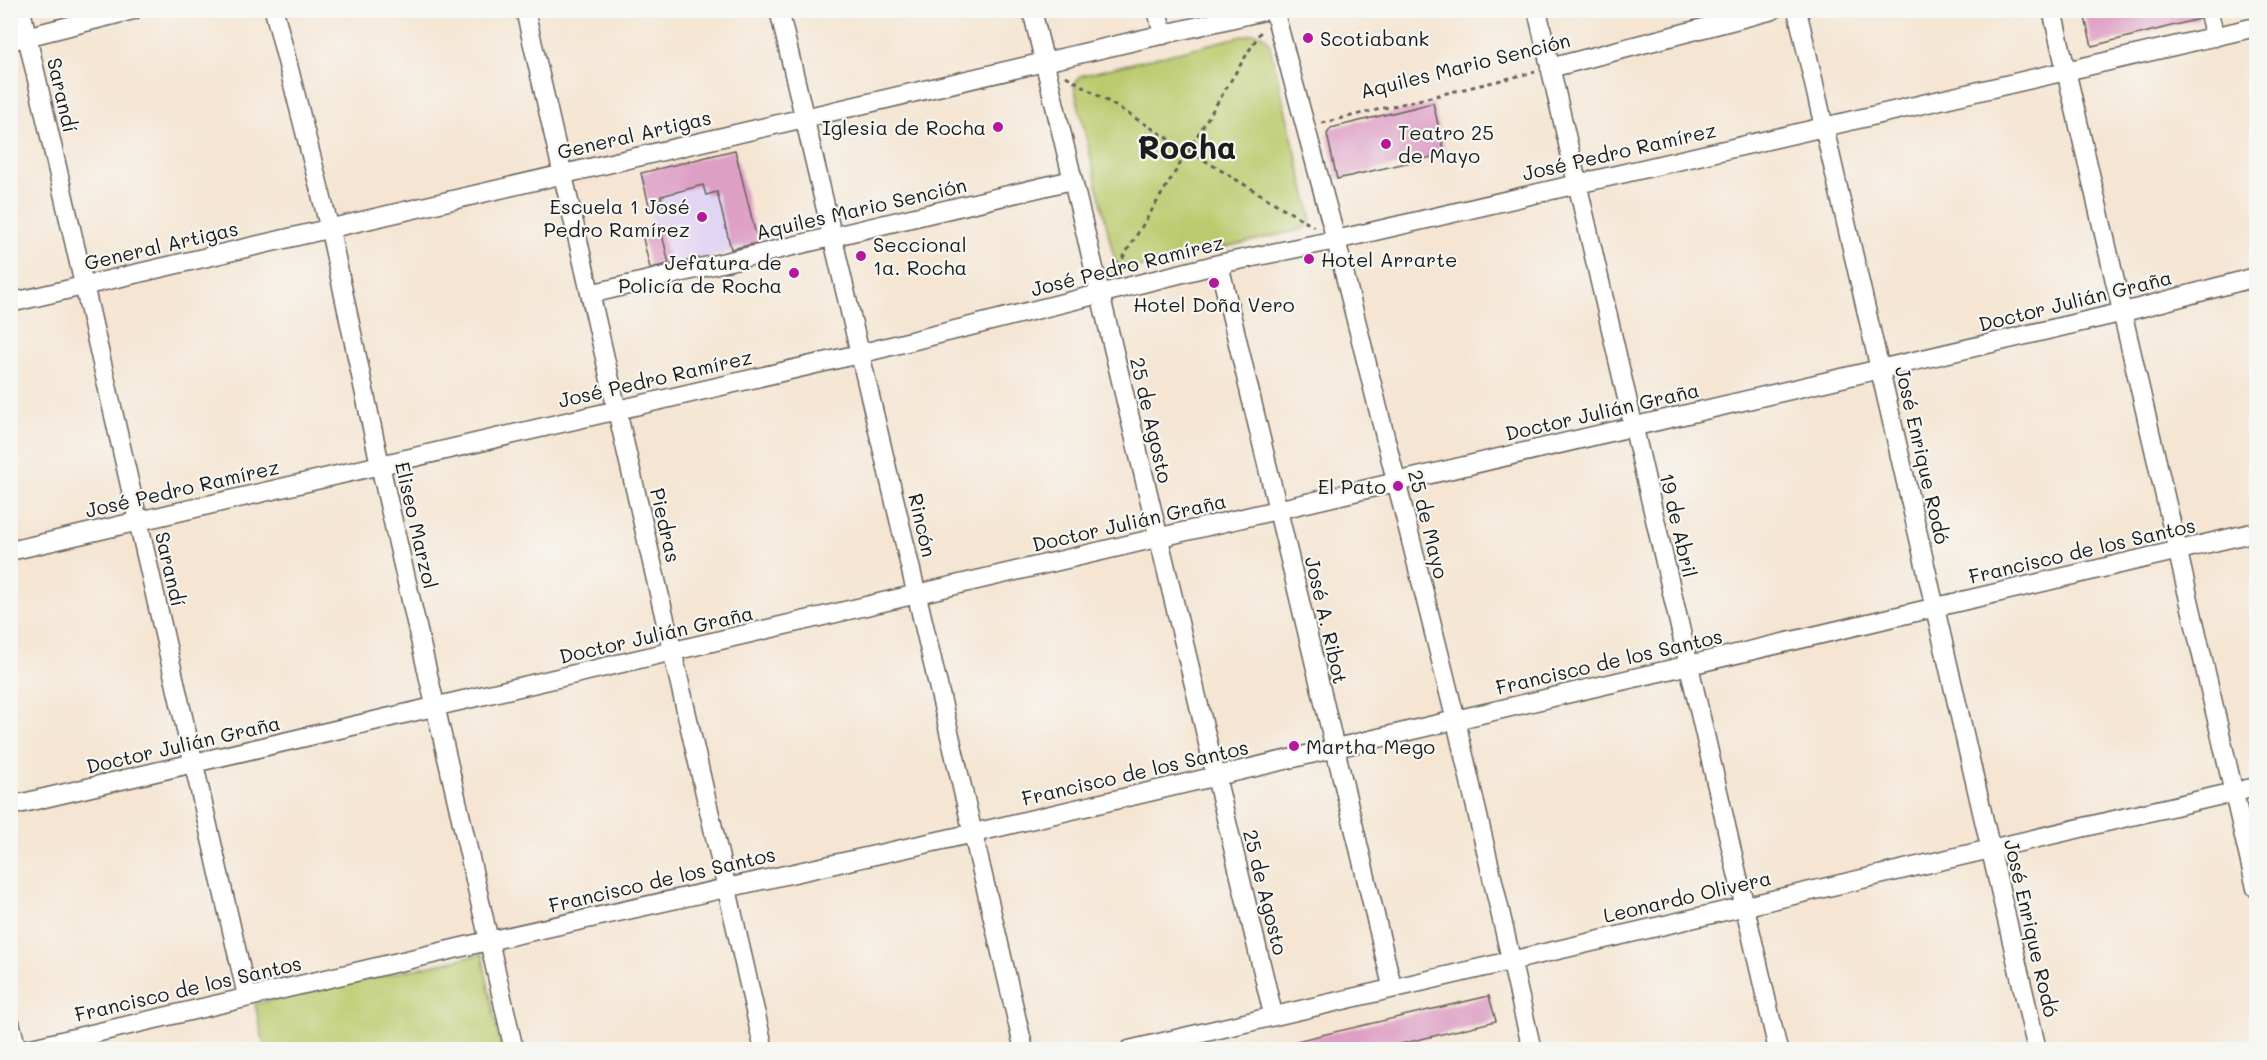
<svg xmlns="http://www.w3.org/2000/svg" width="2267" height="1060" font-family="Mali,sans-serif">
<rect width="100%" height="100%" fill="#f6f6f2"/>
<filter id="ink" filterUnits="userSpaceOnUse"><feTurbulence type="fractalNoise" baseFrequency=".0167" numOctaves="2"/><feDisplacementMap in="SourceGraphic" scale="12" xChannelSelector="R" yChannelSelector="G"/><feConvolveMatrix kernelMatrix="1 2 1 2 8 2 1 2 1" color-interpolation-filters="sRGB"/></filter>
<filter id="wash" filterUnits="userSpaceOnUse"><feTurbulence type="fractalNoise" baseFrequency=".008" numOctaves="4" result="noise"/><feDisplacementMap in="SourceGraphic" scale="24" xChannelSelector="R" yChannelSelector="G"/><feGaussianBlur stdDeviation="1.35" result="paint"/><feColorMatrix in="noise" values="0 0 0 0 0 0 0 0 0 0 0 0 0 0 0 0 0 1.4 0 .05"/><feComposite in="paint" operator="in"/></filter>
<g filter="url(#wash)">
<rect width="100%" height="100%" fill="#f5e5d2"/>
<path fill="#e2d4f3" d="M735 150 758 245 651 272 641 230 654 226 641 173Z"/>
<path fill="#bbca6d" stroke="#6c7344" stroke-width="1.5" d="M1255 33 1263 35 1269 42 1311 216 1309 224 1303 229 1128 270 1120 268 1115 262 1074 86 1080 76Z
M482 954 501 1049H265L255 1004Z"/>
<g id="blocks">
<path fill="#de9fc5" d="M2083 10H2197L2199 19 2092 46Z
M1433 103 1445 154 1337 179 1327 134 1331 128Z
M735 150 758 243 731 249 717 192 706 195 703 185 661 196 663 205 650 209 641 173Z
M660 225 669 264 650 268 641 230Z
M1489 996 1496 1021 1376 1050H1283V1044Z"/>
</g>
</g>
<g filter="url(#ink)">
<use href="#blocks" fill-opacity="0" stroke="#68625c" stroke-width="1.5"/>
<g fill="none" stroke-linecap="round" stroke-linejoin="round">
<g stroke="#68625c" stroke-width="21">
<path id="minor" d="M21 10 247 996
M274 10 330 230 380 465 514 1050
M525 10 764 1050
M779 10 1024 1050
M1032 10 1273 1014
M1157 10 1163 35
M1274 10 1336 240 1456 721 1532 1050
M1537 10 1778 1050
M1797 10 2037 1050
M2052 10 2256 888
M2208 10 2215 37
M10 41 133 10
M1550 68 1773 10
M1219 264 1392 986
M590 294 1072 180
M10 303 1268 10
M10 551 859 354 1219 264 1336 240 2256 27
M10 806 2124 312 2256 277
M10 1022 17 1050
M23 1050 488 941 974 833 2256 532
M1129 1050 2256 787"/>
</g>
<path stroke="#68625c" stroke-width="3" stroke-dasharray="4.5 4.5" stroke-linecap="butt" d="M1066 76 1314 227
M1322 123 1535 72
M1113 274 1261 31"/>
<use href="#minor" stroke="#fff" stroke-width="18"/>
</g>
</g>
<g fill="#b5179e" stroke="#f6f6f2" stroke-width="2">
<circle cx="1308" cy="38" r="6"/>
<circle cx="998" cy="127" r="6"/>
<circle cx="1386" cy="144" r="6"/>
<circle cx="702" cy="217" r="6"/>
<circle cx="861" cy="256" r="6"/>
<circle cx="1309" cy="259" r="6"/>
<circle cx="794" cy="273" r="6"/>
<circle cx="1214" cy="283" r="6"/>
<circle cx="1398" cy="486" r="6"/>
<circle cx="1294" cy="746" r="6"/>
</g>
<g text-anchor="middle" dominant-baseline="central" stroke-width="4.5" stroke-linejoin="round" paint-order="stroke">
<g font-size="20" fill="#1c1c1c" stroke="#f6f6f2" text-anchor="start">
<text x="1320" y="38">Scotiabank</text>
<text x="986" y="127" text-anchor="end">Iglesia de Rocha</text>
<text x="1398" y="132">Teatro 25<tspan x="1398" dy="23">de Mayo</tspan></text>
<text x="690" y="206" text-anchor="end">Escuela 1 José<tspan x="690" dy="23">Pedro Ramírez</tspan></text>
<text x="873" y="244">Seccional<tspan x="873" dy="23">1a. Rocha</tspan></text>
<text x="1321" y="259">Hotel Arrarte</text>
<text x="782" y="262" text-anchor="end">Jefatura de<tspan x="782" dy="23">Policía de Rocha</tspan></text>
<text x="1214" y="304" text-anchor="middle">Hotel Doña Vero</text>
<text x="1386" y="486" text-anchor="end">El Pato</text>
<text x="1306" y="746">Martha Mego</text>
</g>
<g font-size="20" fill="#1c1c1c" stroke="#f6f6f2">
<text transform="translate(1465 65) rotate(-14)">Aquiles Mario Sención</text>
<text transform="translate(63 95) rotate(77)">Sarandí</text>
<text transform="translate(634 134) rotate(-13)">General Artigas</text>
<text transform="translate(1619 151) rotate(-13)">José Pedro Ramírez</text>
<text transform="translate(861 208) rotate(-13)">Aquiles Mario Sención</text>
<text transform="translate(161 245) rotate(-13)">General Artigas</text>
<text transform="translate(1127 265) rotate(-14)">José Pedro Ramírez</text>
<text transform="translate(2075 300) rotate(-14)">Doctor Julián Graña</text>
<text transform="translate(655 378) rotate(-13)">José Pedro Ramírez</text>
<text transform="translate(1602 411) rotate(-13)">Doctor Julián Graña</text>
<text transform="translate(1152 420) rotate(77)">25 de Agosto</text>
<text transform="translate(1923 455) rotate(77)">José Enrique Rodó</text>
<text transform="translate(182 488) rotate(-13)">José Pedro Ramírez</text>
<text transform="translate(1129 522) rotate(-13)">Doctor Julián Graña</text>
<text transform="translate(1429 524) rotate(76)">25 de Mayo</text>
<text transform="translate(417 525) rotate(77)">Eliseo Marzol</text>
<text transform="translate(666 525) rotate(77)">Piedras</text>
<text transform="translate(923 525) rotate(77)">Rincón</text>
<text transform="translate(1679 525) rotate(77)">19 de Abril</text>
<text transform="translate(2082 550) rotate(-13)">Francisco de los Santos</text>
<text transform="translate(171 569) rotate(77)">Sarandí</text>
<text transform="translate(1327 620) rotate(77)">José A. Ribot</text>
<text transform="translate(656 634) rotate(-13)">Doctor Julián Graña</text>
<text transform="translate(1609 661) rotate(-13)">Francisco de los Santos</text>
<text transform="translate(183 744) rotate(-13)">Doctor Julián Graña</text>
<text transform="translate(1135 772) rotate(-13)">Francisco de los Santos</text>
<text transform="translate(662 879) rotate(-13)">Francisco de los Santos</text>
<text transform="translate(1266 892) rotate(76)">25 de Agosto</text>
<text transform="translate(1687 896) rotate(-13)">Leonardo Olivera</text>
<text transform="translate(2032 928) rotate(77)">José Enrique Rodó</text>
<text transform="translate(188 988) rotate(-13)">Francisco de los Santos</text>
</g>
<g font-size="32" font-weight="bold" fill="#1c1c1c" stroke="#f6f6f2">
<text x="1187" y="146">Rocha</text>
</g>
</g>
<rect width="2267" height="1060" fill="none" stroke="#f6f6f2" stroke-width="36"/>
</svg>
